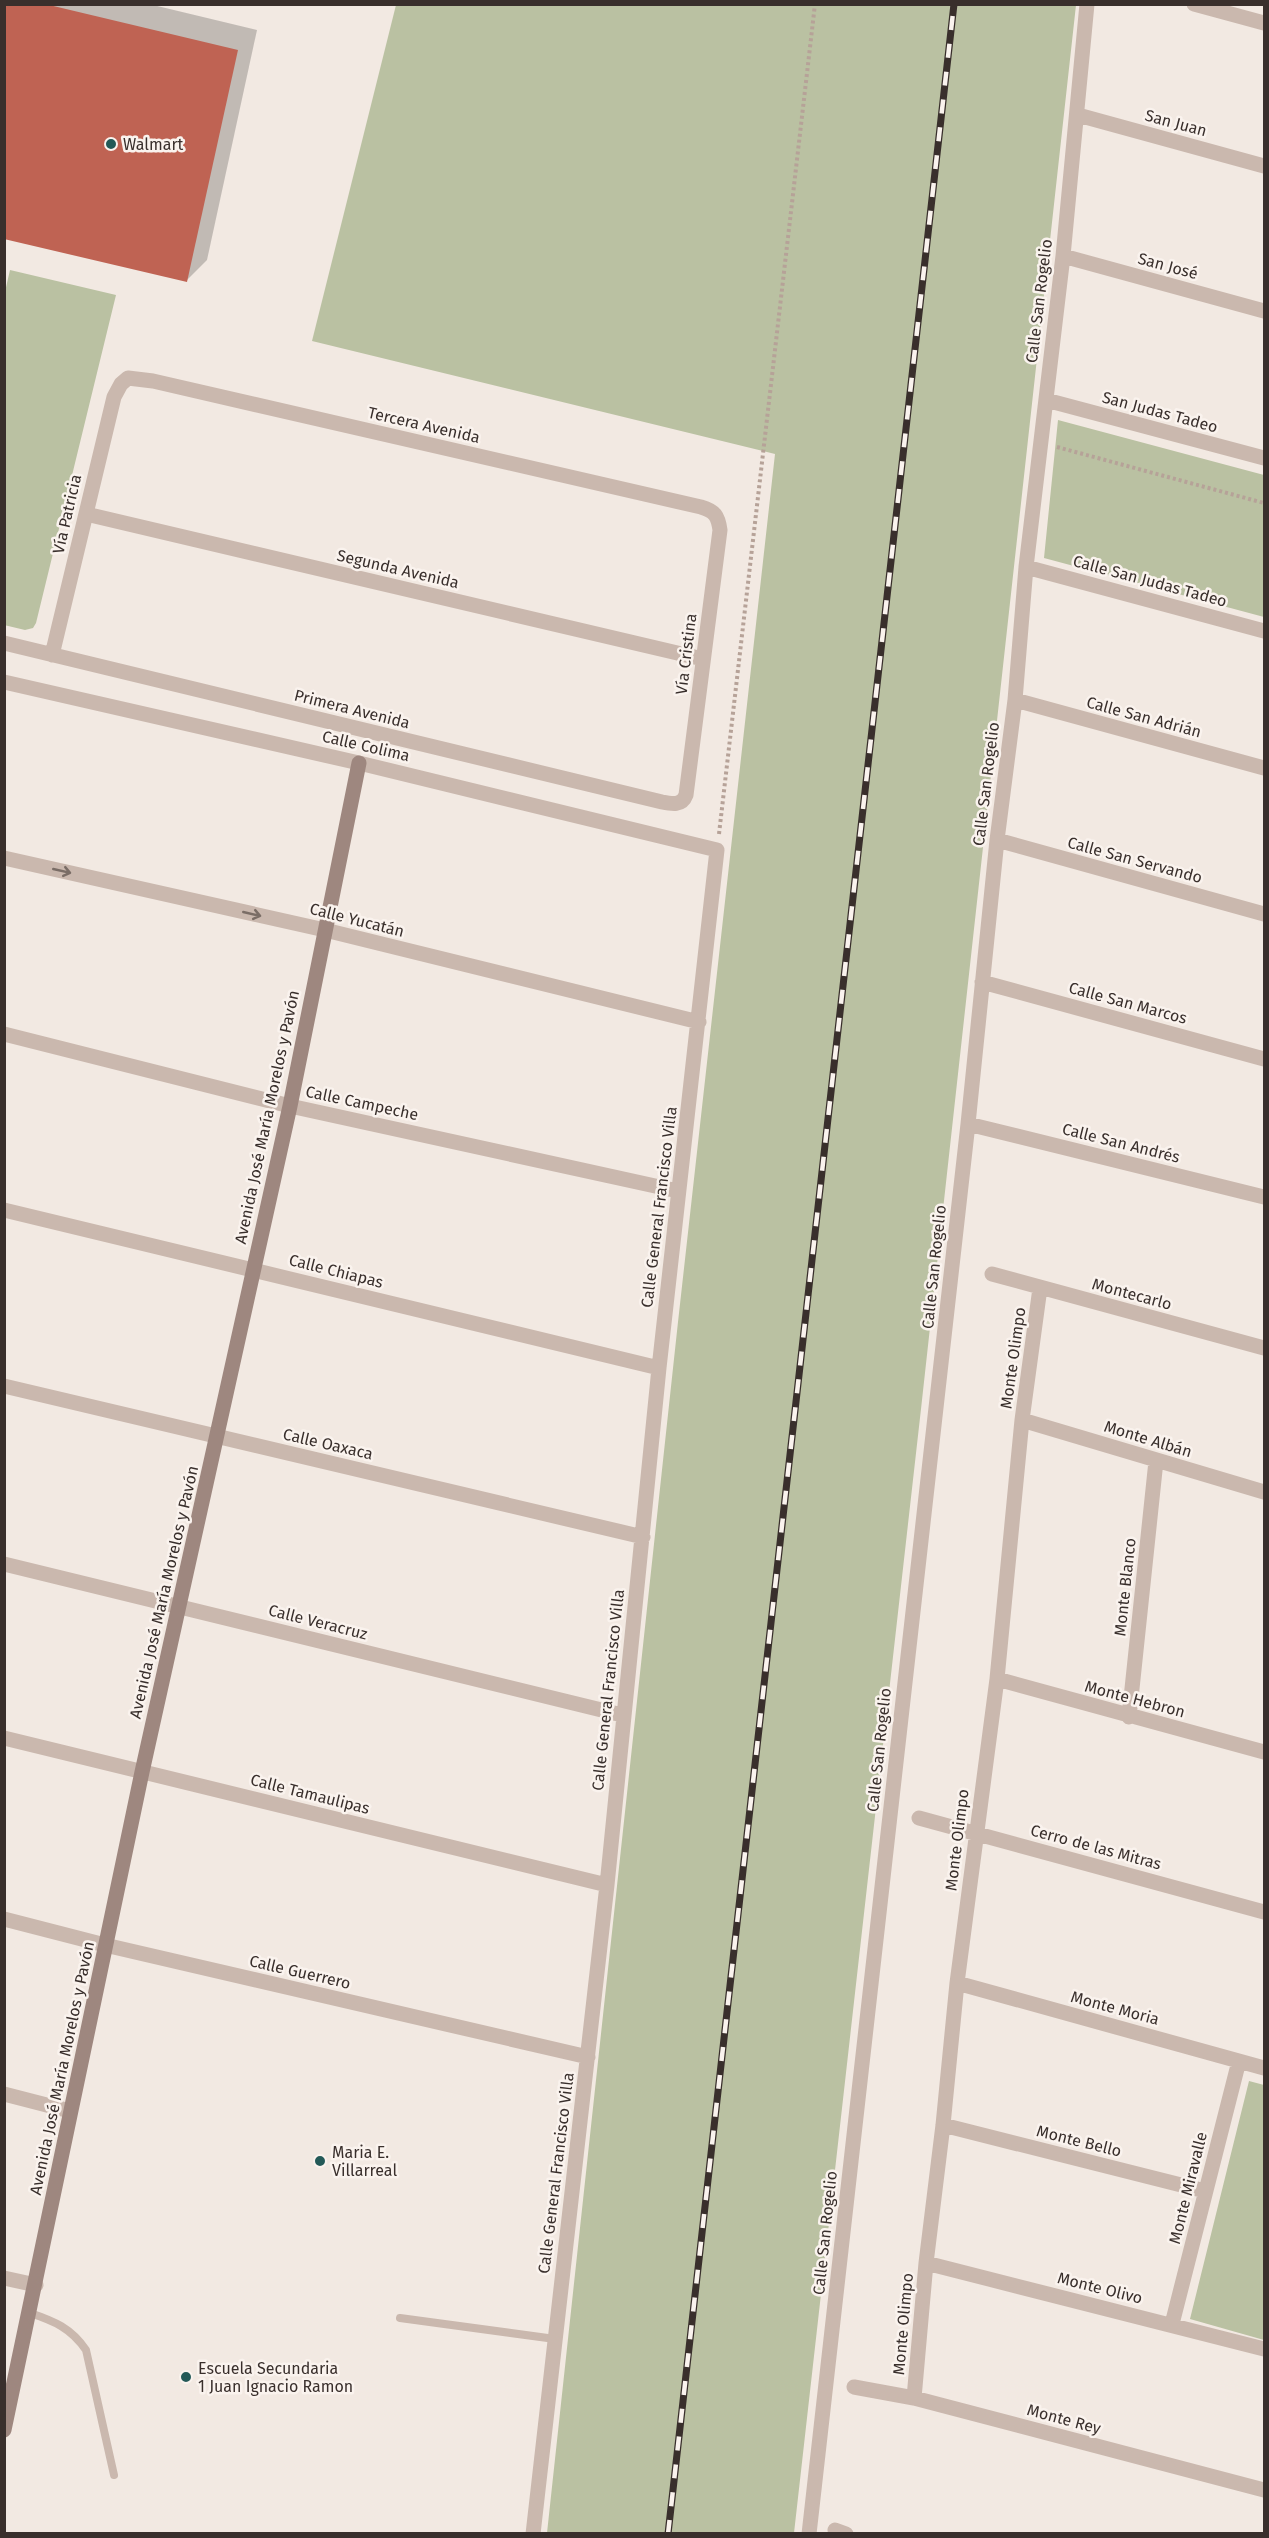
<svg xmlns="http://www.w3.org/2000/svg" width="1269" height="2538" font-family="'Fira Sans',sans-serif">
<rect width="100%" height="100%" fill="#f2e9e2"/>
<path fill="#bac1a2" d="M396 5H1076L921 1409 794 2533H547L678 1322 775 454 312 341Z
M10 270 116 295 36 623 33 628 25 630 4 625V296Z
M1058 420 1264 475V617L1044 558Z
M1249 2081 1264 2085V2340L1190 2319Z"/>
<path fill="#0003" d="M4 4H149L257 30 207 260 187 280Z"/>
<path fill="#bf6353" d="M4 4H45L238 50 187 282 4 239Z"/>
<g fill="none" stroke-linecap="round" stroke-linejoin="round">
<path stroke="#b6a298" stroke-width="4" stroke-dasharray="3 3" stroke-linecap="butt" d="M1057 447 1264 503
M719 834 815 4"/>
<path stroke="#cab8ae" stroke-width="8" d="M30 2313C54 2321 71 2328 86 2350L114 2475
M400 2318 555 2339"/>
<path stroke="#cab8ae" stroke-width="15" d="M1194 4 1264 23
M1078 115 1264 166
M1063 256 1264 311
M1046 400 1264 458
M86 514 703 659
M1026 567 1264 631
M4 643 662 802C672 804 682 806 686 795L720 530C718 516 715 511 701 507L153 381 128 378 121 384 114 397 52 655
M4 682 359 763 717 850 659 1368 607 1885 533 2534
M1015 700 1264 768
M997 840 1264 914
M4 858 325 930 699 1022
M982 982 1264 1059
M4 1034 290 1106 678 1191
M968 1124 1264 1197
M4 1210 659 1368
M992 1274 1264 1348
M4 1386 643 1537
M1022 1420 1264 1492
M4 1564 622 1715
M997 1679 1264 1752
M1129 1717 1156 1461
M4 1738 607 1885
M919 1818 1264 1912
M4 1919 105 1945 588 2057
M957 1983 1264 2068
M4 2094 70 2111
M943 2125 1205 2191
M926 2263 1264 2349
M4 2278 36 2285
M1172 2324 1239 2061
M854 2387 914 2398 1264 2490
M914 2398 926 2263 943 2125 957 1983 997 1679 1022 1420 1040 1288
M835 2530 846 2534
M809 2534 968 1124 997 840 1015 700 1026 567 1063 256 1087 4"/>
<path stroke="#9e877f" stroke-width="15" d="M4 2430 142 1772 290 1106 359 763"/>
<g stroke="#392f2c" stroke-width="7">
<path id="rail" d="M668 2534 954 4"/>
</g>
<use href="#rail" stroke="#faf3ee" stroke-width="4.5" stroke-dasharray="14" stroke-linecap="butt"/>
</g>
<defs><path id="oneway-shaft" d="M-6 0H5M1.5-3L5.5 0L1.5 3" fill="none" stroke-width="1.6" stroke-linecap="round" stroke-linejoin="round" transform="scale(1.5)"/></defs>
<g stroke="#7a6d66">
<use href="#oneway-shaft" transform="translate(62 871) rotate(13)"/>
<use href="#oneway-shaft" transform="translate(252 914) rotate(13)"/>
</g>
<g fill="#235957" stroke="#faf3ee" stroke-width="2">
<circle cx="111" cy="144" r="6"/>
<circle cx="320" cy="2161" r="6"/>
<circle cx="186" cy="2377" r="6"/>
</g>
<g text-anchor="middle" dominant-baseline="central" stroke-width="5" stroke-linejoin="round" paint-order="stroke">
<g font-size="16" fill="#392f2c" stroke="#faf3ee">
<text transform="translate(1176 123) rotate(15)">San Juan</text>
<text transform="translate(1168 266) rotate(15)">San José</text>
<text transform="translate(1039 301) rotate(-83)">Calle San Rogelio</text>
<text transform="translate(1160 412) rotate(15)">San Judas Tadeo</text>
<text transform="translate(424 425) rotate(13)">Tercera Avenida</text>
<text transform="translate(67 514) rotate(-77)">Vía Patricia</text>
<text transform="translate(398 569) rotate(13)">Segunda Avenida</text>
<text transform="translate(1150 581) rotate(15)">Calle San Judas Tadeo</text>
<text transform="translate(686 654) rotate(-83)">Vía Cristina</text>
<text transform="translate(352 709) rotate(14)">Primera Avenida</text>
<text transform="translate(1144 717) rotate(15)">Calle San Adrián</text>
<text transform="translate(366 746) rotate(13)">Calle Colima</text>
<text transform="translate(986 784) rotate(-83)">Calle San Rogelio</text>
<text transform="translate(1135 860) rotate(15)">Calle San Servando</text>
<text transform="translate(357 920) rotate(14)">Calle Yucatán</text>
<text transform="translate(1128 1003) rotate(15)">Calle San Marcos</text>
<text transform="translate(362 1103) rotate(12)">Calle Campeche</text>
<text transform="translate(267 1117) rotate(-78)">Avenida José María Morelos y Pavón</text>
<text transform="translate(1121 1143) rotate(14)">Calle San Andrés</text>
<text transform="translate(659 1207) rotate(-83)">Calle General Francisco Villa</text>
<text transform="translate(934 1267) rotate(-84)">Calle San Rogelio</text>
<text transform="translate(336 1271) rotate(14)">Calle Chiapas</text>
<text transform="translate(1132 1294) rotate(15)">Montecarlo</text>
<text transform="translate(1013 1358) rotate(-82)">Monte Olimpo</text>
<text transform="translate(1148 1439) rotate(17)">Monte Albán</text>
<text transform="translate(328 1444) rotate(13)">Calle Oaxaca</text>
<text transform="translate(1125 1587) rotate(-84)">Monte Blanco</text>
<text transform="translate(164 1592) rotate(-77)">Avenida José María Morelos y Pavón</text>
<text transform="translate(318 1622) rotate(14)">Calle Veracruz</text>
<text transform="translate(608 1690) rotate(-84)">Calle General Francisco Villa</text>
<text transform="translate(1135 1699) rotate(15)">Monte Hebron</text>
<text transform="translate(879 1750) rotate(-84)">Calle San Rogelio</text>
<text transform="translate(310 1794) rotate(14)">Calle Tamaulipas</text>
<text transform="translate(957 1840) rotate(-83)">Monte Olimpo</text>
<text transform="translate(1096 1847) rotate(15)">Cerro de las Mitras</text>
<text transform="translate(300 1972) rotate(13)">Calle Guerrero</text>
<text transform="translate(1115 2008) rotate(15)">Monte Moria</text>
<text transform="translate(62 2068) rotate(-78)">Avenida José María Morelos y Pavón</text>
<text transform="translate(1079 2141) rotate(14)">Monte Bello</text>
<text transform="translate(556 2173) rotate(-83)">Calle General Francisco Villa</text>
<text transform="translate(1188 2188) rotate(-76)">Monte Miravalle</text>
<text transform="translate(825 2233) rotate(-84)">Calle San Rogelio</text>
<text transform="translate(1100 2288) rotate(14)">Monte Olivo</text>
<text transform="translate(903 2324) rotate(-85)">Monte Olimpo</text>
<text transform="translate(1064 2419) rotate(15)">Monte Rey</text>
</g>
<g font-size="16" fill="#392f2c" stroke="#faf3ee" text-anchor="start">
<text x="123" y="144">Walmart</text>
<text x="332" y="2152">Maria E.<tspan x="332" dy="18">Villarreal</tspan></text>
<text x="198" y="2368">Escuela Secundaria<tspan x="198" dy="18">1 Juan Ignacio Ramon</tspan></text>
</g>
</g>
<rect width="1269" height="2538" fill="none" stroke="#392f2c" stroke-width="12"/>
</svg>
